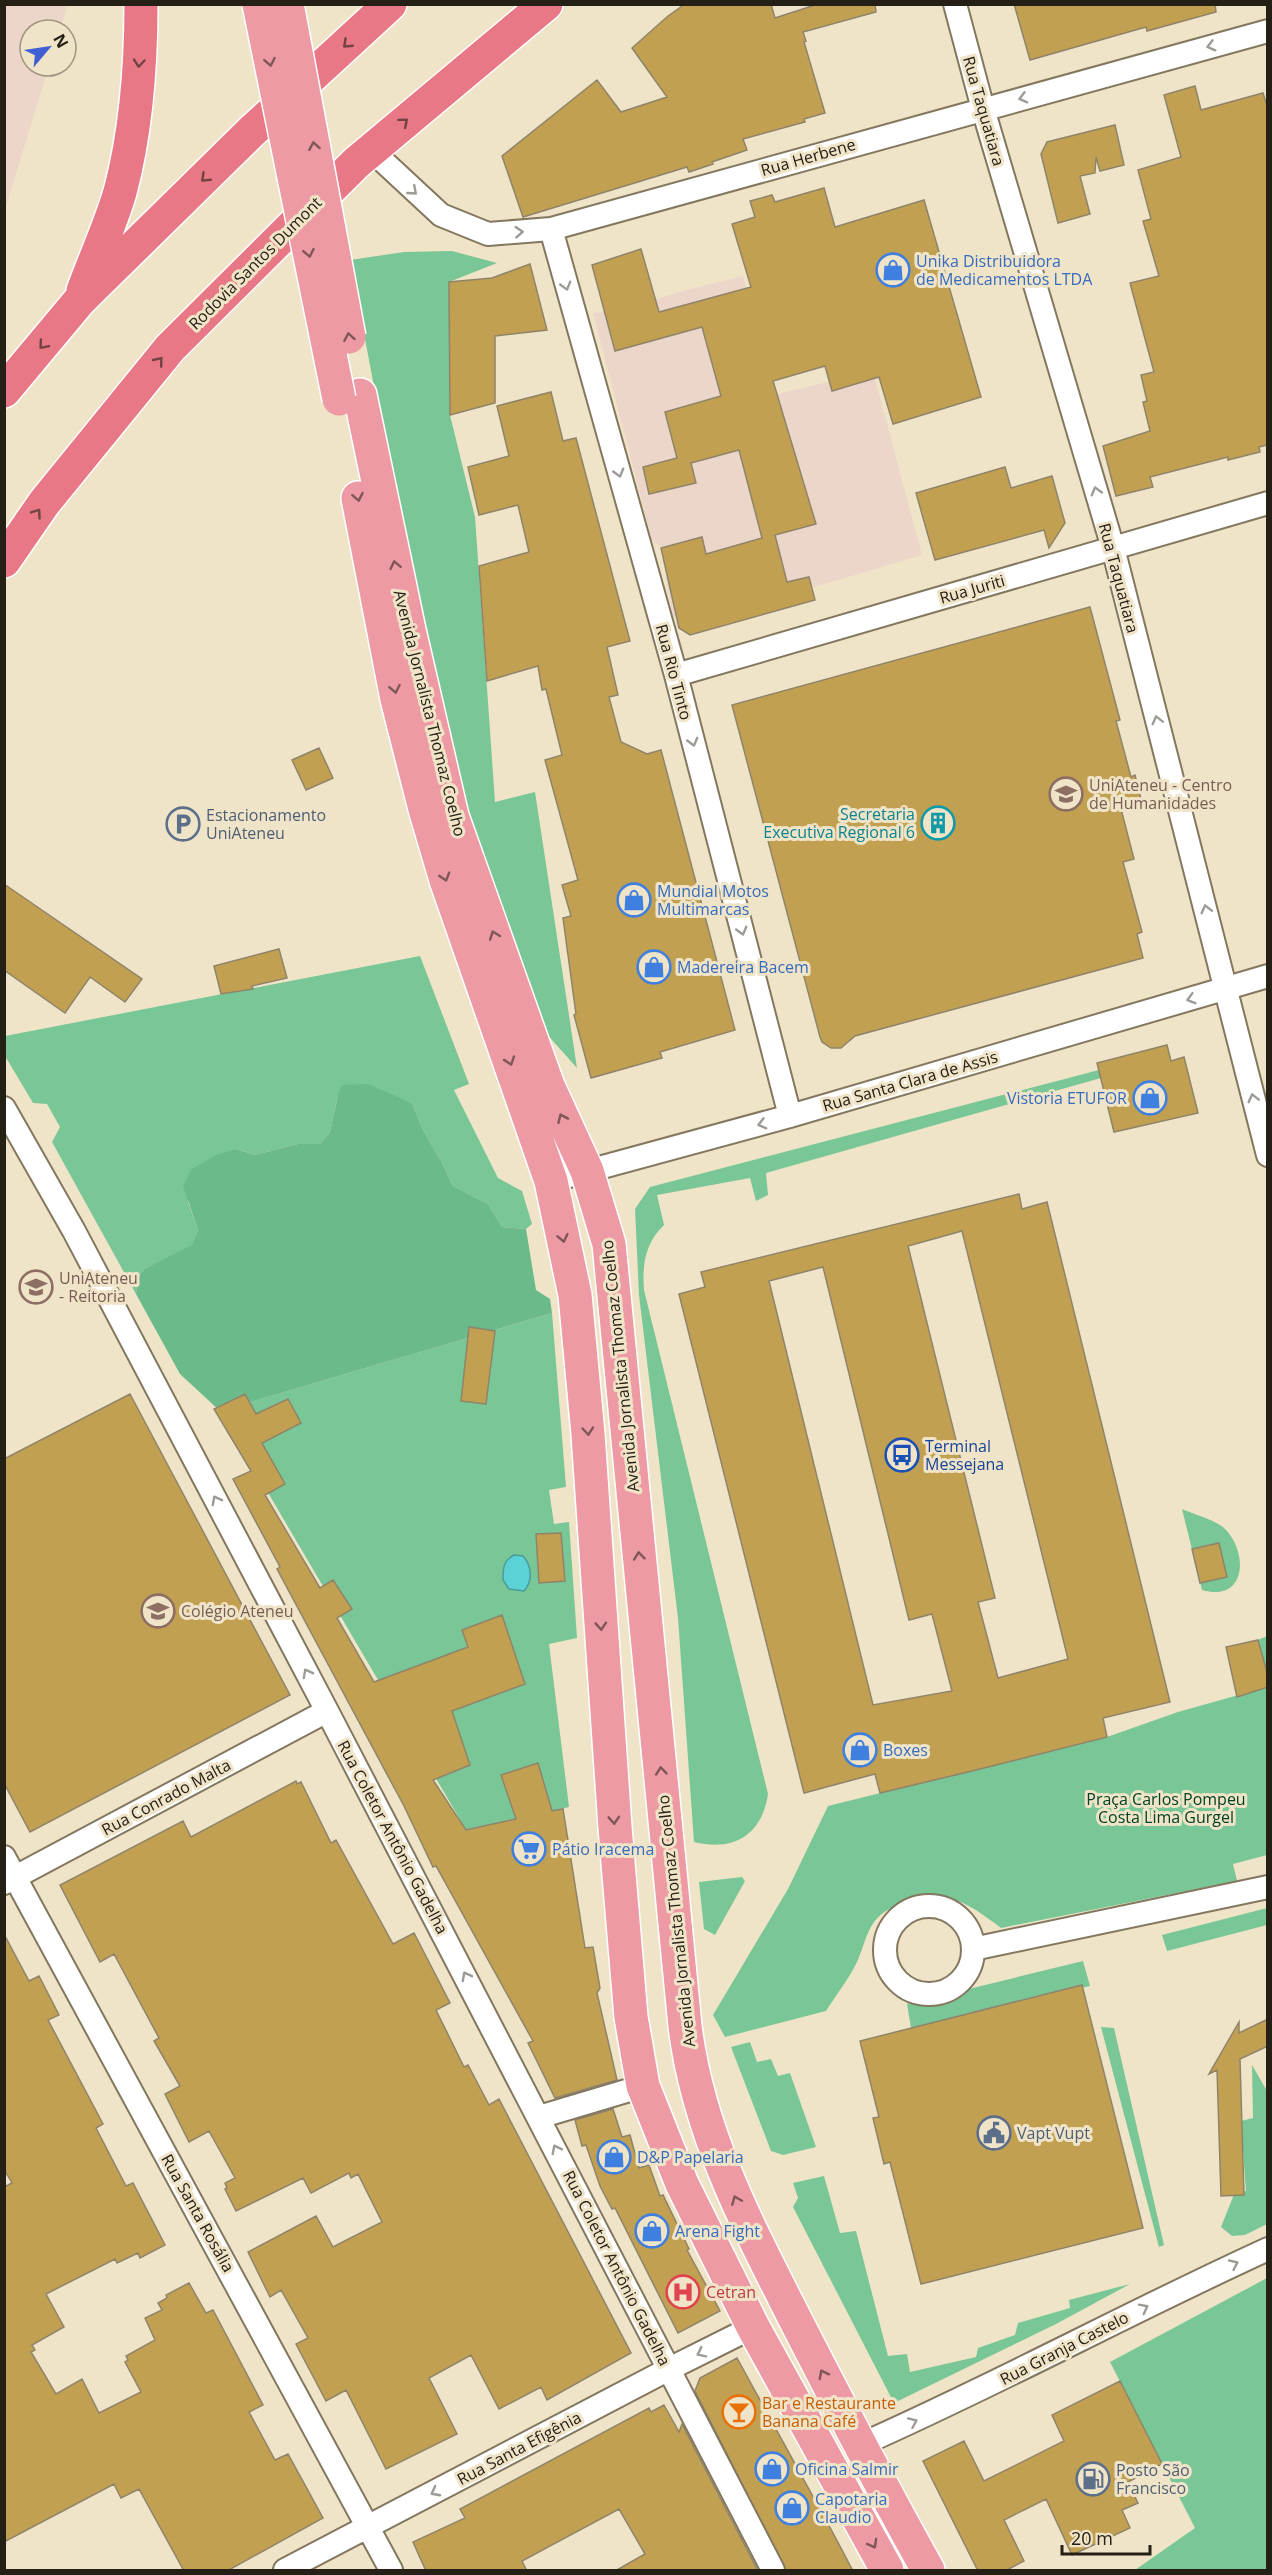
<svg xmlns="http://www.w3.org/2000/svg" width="1272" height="2575" font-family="'Open Sans',sans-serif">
<rect width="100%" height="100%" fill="#f0e4c8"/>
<path fill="#ecd6c9" d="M5 4 68 5 60 30H30V66H49L5 210Z
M743 276 778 394 873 371 922 555 688 625 672 615 661 548 652 540 593 313 621 310 686 290Z"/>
<path fill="#79c696" d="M452 251 497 263 449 282 450 415 475 517 495 802 535 792 577 1068 544 1031 467 808 418 618 350 260 404 252Z
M420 956 469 1084 454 1090 498 1178 522 1191 532 1224 526 1229 502 1227 488 1204 453 1186 441 1161 422 1128 412 1103 394 1096 338 1095 330 1132 320 1144H298L255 1155 236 1149 188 1202 198 1230 192 1246 144 1269 137 1279 136 1294 52 1142 60 1127 47 1104 33 1103 5 1056V1036Z
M1099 1070 1101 1078 766 1173 768 1195 756 1201 750 1178 657 1195 664 1225C645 1243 642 1265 644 1290L768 1794C762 1834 735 1852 694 1842L678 1618 639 1295 635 1209 650 1187Z
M552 1313 566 1487 549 1490 554 1524 569 1522 577 1638 549 1644 569 1807 468 1833 220 1411Z
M1182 1509C1193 1514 1218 1521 1225 1529 1249 1553 1246 1603 1202 1590Z
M1267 1636V1676L1258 1640Z
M1267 1687V1855L1233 1864 1237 1881 1001 1928C969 1904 946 1887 905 1902 894 1906 881 1912 874 1922 865 1935 863 1950 856 1964 848 1980 836 1995 826 2011L725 2037 713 2015 788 1889 828 1806 1107 1737 1178 1712Z
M742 1877 745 1881 715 1935 704 1929 699 1882Z
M1267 1908V1925L1167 1951 1162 1935Z
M1083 1961 1090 1986 911 2028 907 2004Z
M1101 2027 1114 2028 1164 2245 1159 2247Z
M750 2042 757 2062 771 2059 778 2076 790 2073 816 2147 783 2155 771 2151 731 2047Z
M1252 2065 1267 2091V2224L1245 2235 1232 2236 1221 2227 1235 2192 1246 2191 1241 2121 1253 2118Z
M824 2176 840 2233 856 2231 888 2356 907 2354 910 2372 976 2357 978 2348 1015 2335 1018 2323 1070 2308 1069 2300 1130 2284 1056 2324 894 2403 793 2207 798 2198 793 2183Z
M1267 2278V2570H1135L1195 2528 1110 2362Z"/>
<path fill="#6bba8a" d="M368 1084 412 1103 422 1128 441 1161 453 1186 488 1204 502 1227 526 1229 536 1290 550 1299 552 1313 220 1411 180 1374 136 1294 137 1279 144 1269 192 1245 198 1230 183 1186 192 1169 216 1155 236 1149 255 1155 298 1144H320L330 1132 338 1095 342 1085Z"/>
<path fill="#5bd2d5" stroke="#4b9d9c" stroke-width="1.5" d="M514 1555 523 1556C532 1566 533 1581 524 1591L509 1589 503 1580C503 1568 503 1561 514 1555Z"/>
<path fill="#c2a051" stroke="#8f846a" stroke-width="1.5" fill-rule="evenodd" d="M685 4H771L775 18 818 4H875L876 12 803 32 806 41 804 42 825 113 804 119 805 122 743 139 747 150 712 162 713 164 689 172 687 167 523 217 502 156 597 80 621 112 667 97 632 48 668 16Z
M1014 4H1215L1216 12 1147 31 1146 27 1030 60Z
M1195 86 1201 110 1263 93 1268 109V445L1259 447 1260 452 1228 460V457L1150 477 1153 487 1116 496 1103 446 1150 431 1143 402 1147 401 1141 375 1154 372 1130 283 1159 276 1143 221 1151 219 1138 170 1181 157 1164 95Z
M1115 125 1124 165 1100 171 1096 157 1095 173 1080 176 1090 214 1058 223 1041 154 1047 142Z
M824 188 835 227 924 200 981 397 893 424 879 377 832 391 825 366 773 381 816 524 775 535 787 582 809 577 815 600 690 635 679 628 661 548 702 537 706 554 762 538 739 450 691 463 696 483 649 494 643 467 677 458 665 412 721 396 702 327 615 351 592 265 641 249 659 312 751 287 732 224 755 217 750 201 772 195 775 202Z
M530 264 547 330 495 336V403L450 415 449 282 492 278Z
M551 392 563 441 576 438 630 641 607 647 618 695 609 697 621 742 647 754 661 750 735 1030 660 1052 662 1058 591 1078 574 1015 576 1014 563 918 571 916 562 885 578 880 545 760 562 755 546 689 542 690 538 666 487 681 479 566 529 552 518 505 479 515 468 467 509 456 497 406Z
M1005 467 1011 488 1052 476 1065 523 1049 548 1044 530 935 560 916 493Z
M1090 607 1120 720 1116 721 1131 777 1135 775 1141 799 1120 805 1134 859 1123 862 1142 932 1137 934 1143 958 855 1036 841 1048H831L822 1042 820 1037 732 705Z
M319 748 333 778 306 790 292 760Z
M4 884 142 979 125 1002 90 977 65 1013 4 970Z
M279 949 287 978 252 986 253 989 221 994 214 966Z
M1167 1045 1171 1061 1184 1057 1198 1113 1114 1132 1097 1063Z
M1019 1194 1022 1209 1047 1202 1170 1702 1103 1718 1107 1737 972 1771 880 1793 875 1774 804 1793 679 1294 705 1287 701 1272ZM962 1231 1068 1659 998 1678 978 1602 995 1598 908 1246ZM823 1267 909 1620 932 1614 952 1691 873 1705 769 1281Z
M469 1327 495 1331 486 1404 461 1401Z
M130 1394 290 1695 30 1832 4 1783V1459Z
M245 1394 256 1414 288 1399 301 1423 262 1443 285 1484 265 1495 320 1588 333 1580 352 1609 337 1618 374 1682 468 1647 462 1630 502 1615 525 1684 452 1711 470 1765 433 1780 466 1830 516 1819 501 1775 538 1763 552 1811 563 1809 585 1948 593 1947 600 1988 597 1993 617 2080 555 2098 528 2043 533 2041 436 1866 433 1867 404 1806 277 1569 280 1567 233 1479 251 1471 214 1409Z
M561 1533 565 1581 539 1583 536 1534Z
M1219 1543 1227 1577 1200 1583 1192 1549Z
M1258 1640 1268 1676V1687L1237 1697 1226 1647Z
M296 1781 297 1784 301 1782 331 1843 336 1840 393 1944 414 1933 450 2003 436 2010 464 2067 468 2065 489 2105 499 2099 631 2353 547 2400 541 2387 499 2409 471 2355 429 2378 457 2434 386 2469 346 2390 326 2401 296 2344 308 2338 281 2290 270 2297 248 2252 316 2216 333 2247 382 2222 358 2174 351 2178 349 2173 311 2193 303 2178 236 2211 225 2189 227 2188 225 2183 235 2178 209 2131 189 2142 165 2094 180 2086 154 2041 159 2038 114 1954 100 1962 60 1885 183 1821 191 1837Z
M4 1934 29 1981 39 1976 59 2015 48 2020 103 2124 96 2128 126 2186 133 2183 165 2245 140 2258 138 2253 117 2263 115 2259 46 2294 64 2327 32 2345 35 2350 31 2352 56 2394 82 2379 99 2413 141 2392 125 2362 128 2360 126 2356 155 2340 145 2318 162 2310 158 2303 167 2298 166 2295 189 2283 206 2313 213 2310 263 2405 249 2412 275 2460 288 2454 323 2518 227 2571H184L139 2489 121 2498 114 2484 4 2542V2187L12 2183 4 2169Z
M1082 1985 1143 2228 921 2284 890 2162 884 2164 873 2118 879 2117 860 2041Z
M1268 2019V2046L1240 2059 1244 2195 1221 2196 1217 2070 1209 2074 1239 2022V2033Z
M613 2109 622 2137 630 2135 639 2168 649 2165 660 2196 663 2195 689 2249 687 2250 720 2311 678 2333 615 2208 612 2209 600 2186 586 2145 582 2146 575 2120Z
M737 2358 833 2533 853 2571H786L695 2391 700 2378Z
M1120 2381 1162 2464 1128 2482 1138 2503 1122 2510 1130 2528 1072 2555 1046 2499 1004 2520 1024 2561 1005 2571H978L923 2461 964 2441 984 2481 1064 2441 1052 2415Z
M664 2405 679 2432 682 2424 758 2571H615L645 2554 619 2509 522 2561 527 2571H426L413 2542 465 2518 460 2509 649 2408 651 2412Z"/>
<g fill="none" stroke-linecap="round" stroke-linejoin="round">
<g stroke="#83785f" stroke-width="26">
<path id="minor" d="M955 4 983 109 1113 548 1268 1155
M371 150 441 215 488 234 551 229 1268 31
M551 229 676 675 790 1116
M676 675 1268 503
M4 1108 74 1231 327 1711 773 2570
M551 1181 790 1116 1268 976
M4 1857 391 2570
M4 1883 327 1711
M885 1950a44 44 0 1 1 88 0a44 44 0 1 1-88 0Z
M973 1949 1268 1887
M539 2117 643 2086
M860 2445C998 2384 1130 2312 1268 2249
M285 2570 669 2369 753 2327"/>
</g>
<g stroke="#fff" stroke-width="36">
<path id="primary" d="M360 395 409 630 452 816 548 1086 587 1171 609 1244 685 2026C698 2133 748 2226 796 2321 839 2405 882 2488 928 2570
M358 498 397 699 425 809 446 880 551 1181 575 1295 588 1434 615 1827 631 2017 643 2086 682 2184 753 2327 887 2570"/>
</g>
<g stroke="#fff" stroke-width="36">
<path id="trunk" d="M83 291C95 258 110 226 120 192 136 132 141 66 141 4
M4 391 80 300 252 131 390 4
M4 561 44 503 170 348 356 163 546 4"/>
</g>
<use href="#minor" stroke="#fff" stroke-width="22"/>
<use href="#primary" stroke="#ee9aa4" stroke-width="33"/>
<use href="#trunk" stroke="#e87886" stroke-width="33"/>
<g stroke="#fff" stroke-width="36" stroke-linecap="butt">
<path id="primary-bridge" d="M259 4 339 399
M287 4 349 337"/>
</g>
<use href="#primary-bridge" stroke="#ee9aa4" stroke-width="33"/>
</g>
<defs><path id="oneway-chevron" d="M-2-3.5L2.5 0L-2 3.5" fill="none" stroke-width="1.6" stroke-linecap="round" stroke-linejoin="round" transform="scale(1.5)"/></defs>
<g stroke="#734343">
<use href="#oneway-chevron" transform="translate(347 44) rotate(137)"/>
<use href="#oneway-chevron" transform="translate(139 63) rotate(95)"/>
<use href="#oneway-chevron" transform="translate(404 122) rotate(-40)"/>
<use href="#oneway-chevron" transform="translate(205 178) rotate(136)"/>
<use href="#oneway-chevron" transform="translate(43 345) rotate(130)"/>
<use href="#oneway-chevron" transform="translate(159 361) rotate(-51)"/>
<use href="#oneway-chevron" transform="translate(37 513) rotate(-55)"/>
</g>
<g stroke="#9d9b96">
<use href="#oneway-chevron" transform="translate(1211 46) rotate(165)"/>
<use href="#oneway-chevron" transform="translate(1023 98) rotate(165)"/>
<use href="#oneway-chevron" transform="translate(413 191) rotate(41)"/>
<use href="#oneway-chevron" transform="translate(519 232) rotate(-4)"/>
<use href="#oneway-chevron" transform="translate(566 286) rotate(74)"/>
<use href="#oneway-chevron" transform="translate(619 473) rotate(74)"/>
<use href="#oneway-chevron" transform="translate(1096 491) rotate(-106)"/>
<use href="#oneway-chevron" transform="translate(1157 720) rotate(-104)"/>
<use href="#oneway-chevron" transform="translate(693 742) rotate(75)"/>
<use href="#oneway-chevron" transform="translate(1206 909) rotate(-104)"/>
<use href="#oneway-chevron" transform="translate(742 931) rotate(75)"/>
<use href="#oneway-chevron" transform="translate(1191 999) rotate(164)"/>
<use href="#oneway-chevron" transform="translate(1253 1098) rotate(-104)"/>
<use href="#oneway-chevron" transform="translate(762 1124) rotate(165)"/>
<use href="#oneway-chevron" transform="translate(216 1500) rotate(-118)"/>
<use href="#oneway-chevron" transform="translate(307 1673) rotate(-118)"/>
<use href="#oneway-chevron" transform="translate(466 1976) rotate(-118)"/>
<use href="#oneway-chevron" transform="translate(556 2149) rotate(-117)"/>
<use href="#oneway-chevron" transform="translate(1234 2264) rotate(-25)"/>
<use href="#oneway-chevron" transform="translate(1144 2308) rotate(-27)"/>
<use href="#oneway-chevron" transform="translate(701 2353) rotate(154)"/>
<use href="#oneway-chevron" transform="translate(913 2422) rotate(-24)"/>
<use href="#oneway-chevron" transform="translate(435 2492) rotate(152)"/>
</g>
<g stroke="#7f5756">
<use href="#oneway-chevron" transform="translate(270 62) rotate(79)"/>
<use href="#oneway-chevron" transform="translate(314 146) rotate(-100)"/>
<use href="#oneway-chevron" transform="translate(309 253) rotate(79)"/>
<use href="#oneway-chevron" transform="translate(349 337) rotate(-100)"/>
<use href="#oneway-chevron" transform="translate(358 497) rotate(79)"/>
<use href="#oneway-chevron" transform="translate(395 565) rotate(-102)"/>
<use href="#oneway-chevron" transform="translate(395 689) rotate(79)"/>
<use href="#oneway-chevron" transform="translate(445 877) rotate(73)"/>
<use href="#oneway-chevron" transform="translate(494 935) rotate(-110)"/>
<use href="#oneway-chevron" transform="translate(510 1061) rotate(71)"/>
<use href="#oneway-chevron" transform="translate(562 1118) rotate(-114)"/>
<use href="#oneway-chevron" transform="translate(563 1238) rotate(78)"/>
<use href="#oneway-chevron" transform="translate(588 1431) rotate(85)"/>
<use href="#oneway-chevron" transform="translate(639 1556) rotate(-96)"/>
<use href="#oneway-chevron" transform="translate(601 1626) rotate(86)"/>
<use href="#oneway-chevron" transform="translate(661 1771) rotate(-96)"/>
<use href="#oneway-chevron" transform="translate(614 1820) rotate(86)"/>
<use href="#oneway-chevron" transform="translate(736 2200) rotate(-112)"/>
<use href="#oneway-chevron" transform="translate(823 2374) rotate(-117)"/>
<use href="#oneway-chevron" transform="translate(873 2544) rotate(61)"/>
</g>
<defs>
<g id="shop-ring" transform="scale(1.725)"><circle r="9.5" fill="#f0e4c8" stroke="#3f7fe0" stroke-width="1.5"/><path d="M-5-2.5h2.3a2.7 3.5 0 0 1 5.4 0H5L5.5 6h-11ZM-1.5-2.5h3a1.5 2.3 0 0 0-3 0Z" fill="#3f7fe0"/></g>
<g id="university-ring" transform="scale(1.725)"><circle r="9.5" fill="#f0e4c8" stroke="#8d6e63" stroke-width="1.5"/><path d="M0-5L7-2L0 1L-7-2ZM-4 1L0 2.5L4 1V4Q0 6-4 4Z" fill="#8d6e63"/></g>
<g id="building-ring" transform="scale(1.725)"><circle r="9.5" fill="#f0e4c8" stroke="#0f9aa8" stroke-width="1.5"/><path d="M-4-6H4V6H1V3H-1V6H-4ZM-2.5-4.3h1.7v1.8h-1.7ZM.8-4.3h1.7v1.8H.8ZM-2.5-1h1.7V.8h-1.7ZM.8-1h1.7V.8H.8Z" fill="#0f9aa8"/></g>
<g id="parking-ring" transform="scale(1.725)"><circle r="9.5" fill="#f0e4c8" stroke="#5c6f8a" stroke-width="1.5"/><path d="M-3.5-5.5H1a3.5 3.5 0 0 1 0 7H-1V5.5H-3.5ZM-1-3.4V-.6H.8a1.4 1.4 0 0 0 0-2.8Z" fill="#5c6f8a"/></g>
<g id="bus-ring" transform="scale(1.725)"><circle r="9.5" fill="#f0e4c8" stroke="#1a4fb4" stroke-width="1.5"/><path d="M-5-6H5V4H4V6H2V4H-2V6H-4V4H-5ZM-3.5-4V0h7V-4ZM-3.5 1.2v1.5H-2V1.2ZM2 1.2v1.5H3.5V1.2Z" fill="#1a4fb4"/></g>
<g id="school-ring" transform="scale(1.725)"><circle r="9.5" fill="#f0e4c8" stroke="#8d6e63" stroke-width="1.5"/><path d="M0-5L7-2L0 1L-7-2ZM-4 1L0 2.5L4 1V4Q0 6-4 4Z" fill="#8d6e63"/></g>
<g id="supermarket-ring" transform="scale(1.725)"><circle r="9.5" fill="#f0e4c8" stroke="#3f7fe0" stroke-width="1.5"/><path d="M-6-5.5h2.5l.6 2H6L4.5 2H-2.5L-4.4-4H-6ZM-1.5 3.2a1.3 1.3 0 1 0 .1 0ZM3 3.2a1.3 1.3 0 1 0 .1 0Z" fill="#3f7fe0"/></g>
<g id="civic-ring" transform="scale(1.725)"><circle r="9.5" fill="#f0e4c8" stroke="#5c6f8a" stroke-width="1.5"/><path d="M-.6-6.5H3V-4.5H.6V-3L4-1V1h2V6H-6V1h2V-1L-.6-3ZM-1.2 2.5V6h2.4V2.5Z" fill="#5c6f8a"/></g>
<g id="hospital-ring" transform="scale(1.725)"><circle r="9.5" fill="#f0e4c8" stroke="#e0444e" stroke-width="1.5"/><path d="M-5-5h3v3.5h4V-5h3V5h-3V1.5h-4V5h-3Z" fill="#e0444e"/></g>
<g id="bar-ring" transform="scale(1.725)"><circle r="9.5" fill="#f0e4c8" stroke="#e8710a" stroke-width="1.5"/><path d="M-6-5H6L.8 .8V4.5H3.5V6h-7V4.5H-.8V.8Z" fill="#e8710a"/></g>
<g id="fuel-ring" transform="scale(1.725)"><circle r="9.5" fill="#f0e4c8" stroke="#5c6f8a" stroke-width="1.5"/><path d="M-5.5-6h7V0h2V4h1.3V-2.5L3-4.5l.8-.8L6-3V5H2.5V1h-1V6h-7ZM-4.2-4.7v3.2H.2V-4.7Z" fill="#5c6f8a"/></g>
</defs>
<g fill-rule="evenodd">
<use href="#shop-ring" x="893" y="270"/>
<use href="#university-ring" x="1066" y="794"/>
<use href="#building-ring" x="938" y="823"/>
<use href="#parking-ring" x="183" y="824"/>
<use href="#shop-ring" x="634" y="900"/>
<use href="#shop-ring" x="654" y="967"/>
<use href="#shop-ring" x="1150" y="1098"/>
<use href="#university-ring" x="36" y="1287"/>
<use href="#bus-ring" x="902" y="1455"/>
<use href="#school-ring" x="158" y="1611"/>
<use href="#shop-ring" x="860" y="1750"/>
<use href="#supermarket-ring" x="529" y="1849"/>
<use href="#civic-ring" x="994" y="2133"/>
<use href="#shop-ring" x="614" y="2157"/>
<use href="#shop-ring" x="652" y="2231"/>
<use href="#hospital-ring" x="683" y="2292"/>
<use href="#bar-ring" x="739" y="2412"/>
<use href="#shop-ring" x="772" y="2469"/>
<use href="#fuel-ring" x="1093" y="2479"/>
<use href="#shop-ring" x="792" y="2508"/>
</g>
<g text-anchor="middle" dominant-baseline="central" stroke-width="6" stroke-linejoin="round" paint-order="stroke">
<g font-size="16" fill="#252016" stroke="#f0e4c8">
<text transform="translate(984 111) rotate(74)">Rua Taquatiara</text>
<text transform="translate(808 157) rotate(-16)">Rua Herbene</text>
<text transform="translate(255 263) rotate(-45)">Rodovia Santos Dumont</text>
<text transform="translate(1119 578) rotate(75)">Rua Taquatiara</text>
<text transform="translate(972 589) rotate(-16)">Rua Juriti</text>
<text transform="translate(674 672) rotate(75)">Rua Rio Tinto</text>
<text transform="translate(430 713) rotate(76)">Avenida Jornalista Thomaz Coelho</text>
<text transform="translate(910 1081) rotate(-16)">Rua Santa Clara de Assis</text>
<text transform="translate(620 1366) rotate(-96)">Avenida Jornalista Thomaz Coelho</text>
<text transform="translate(166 1797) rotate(-28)">Rua Conrado Malta</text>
<text transform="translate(393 1837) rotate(62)">Rua Coletor Antônio Gadelha</text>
<text transform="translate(676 1921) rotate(-96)">Avenida Jornalista Thomaz Coelho</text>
<text transform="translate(198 2213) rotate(61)">Rua Santa Rosália</text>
<text transform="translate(617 2268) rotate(63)">Rua Coletor Antônio Gadelha</text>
<text transform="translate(1064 2348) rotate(-27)">Rua Granja Castelo</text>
<text transform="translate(519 2448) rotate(-28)">Rua Santa Efigênia</text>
</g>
<g font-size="16" fill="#366cbe" stroke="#f0e4c8" text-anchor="start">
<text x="916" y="261">Unika Distribuidora<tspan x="916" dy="18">de Medicamentos LTDA</tspan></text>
<text x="657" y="891">Mundial Motos<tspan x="657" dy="18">Multimarcas</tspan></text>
<text x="677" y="967">Madereira Bacem</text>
<text x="1127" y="1098" text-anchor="end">Vistoria ETUFOR</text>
<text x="883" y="1750">Boxes</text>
<text x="552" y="1849">Pátio Iracema</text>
<text x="637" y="2157">D&amp;P Papelaria</text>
<text x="675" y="2231">Arena Fight</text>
<text x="795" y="2469">Oficina Salmir</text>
<text x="815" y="2499">Capotaria<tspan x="815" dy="18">Claudio</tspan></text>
</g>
<g font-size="16" fill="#785e54" stroke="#f0e4c8" text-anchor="start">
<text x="1089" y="785">UniAteneu - Centro<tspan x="1089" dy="18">de Humanidades</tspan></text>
<text x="59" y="1278">UniAteneu<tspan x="59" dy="18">- Reitoria</tspan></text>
<text x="181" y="1611">Colégio Ateneu</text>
</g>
<g font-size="16" fill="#0d838f" stroke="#f0e4c8" text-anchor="end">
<text x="915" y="814">Secretaria<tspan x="915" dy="18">Executiva Regional 6</tspan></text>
</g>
<g font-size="16" fill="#4e5e75" stroke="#f0e4c8" text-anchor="start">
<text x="206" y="815">Estacionamento<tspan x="206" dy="18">UniAteneu</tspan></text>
<text x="1017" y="2133">Vapt Vupt</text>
<text x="1116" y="2470">Posto São<tspan x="1116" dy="18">Francisco</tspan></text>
</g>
<g font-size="16" fill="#164399" stroke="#f0e4c8" text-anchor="start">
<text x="925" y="1446">Terminal<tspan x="925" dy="18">Messejana</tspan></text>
</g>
<g font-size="16" fill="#004123" stroke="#f0e4c8">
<text x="1166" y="1799">Praça Carlos Pompeu<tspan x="1166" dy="18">Costa Lima Gurgel</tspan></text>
</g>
<g font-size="16" fill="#be3a42" stroke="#f0e4c8" text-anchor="start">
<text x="706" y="2292">Cetran</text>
</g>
<g font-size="16" fill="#c56008" stroke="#f0e4c8" text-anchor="start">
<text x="762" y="2403">Bar e Restaurante<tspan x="762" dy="18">Banana Café</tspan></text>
</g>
</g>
<rect width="1272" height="2575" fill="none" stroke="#252016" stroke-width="12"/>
<g transform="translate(48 48) rotate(61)"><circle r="28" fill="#f0e4c8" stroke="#9f9681" stroke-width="1.5"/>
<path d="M0-4.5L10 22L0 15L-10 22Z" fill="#3f5fd2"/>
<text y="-9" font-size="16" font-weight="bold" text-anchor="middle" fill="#252016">N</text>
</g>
<path d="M1062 2545v9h88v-9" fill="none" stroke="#252016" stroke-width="3"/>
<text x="1071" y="2545" font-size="18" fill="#252016" stroke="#f0e4c8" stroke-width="4.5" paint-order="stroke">20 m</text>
</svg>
